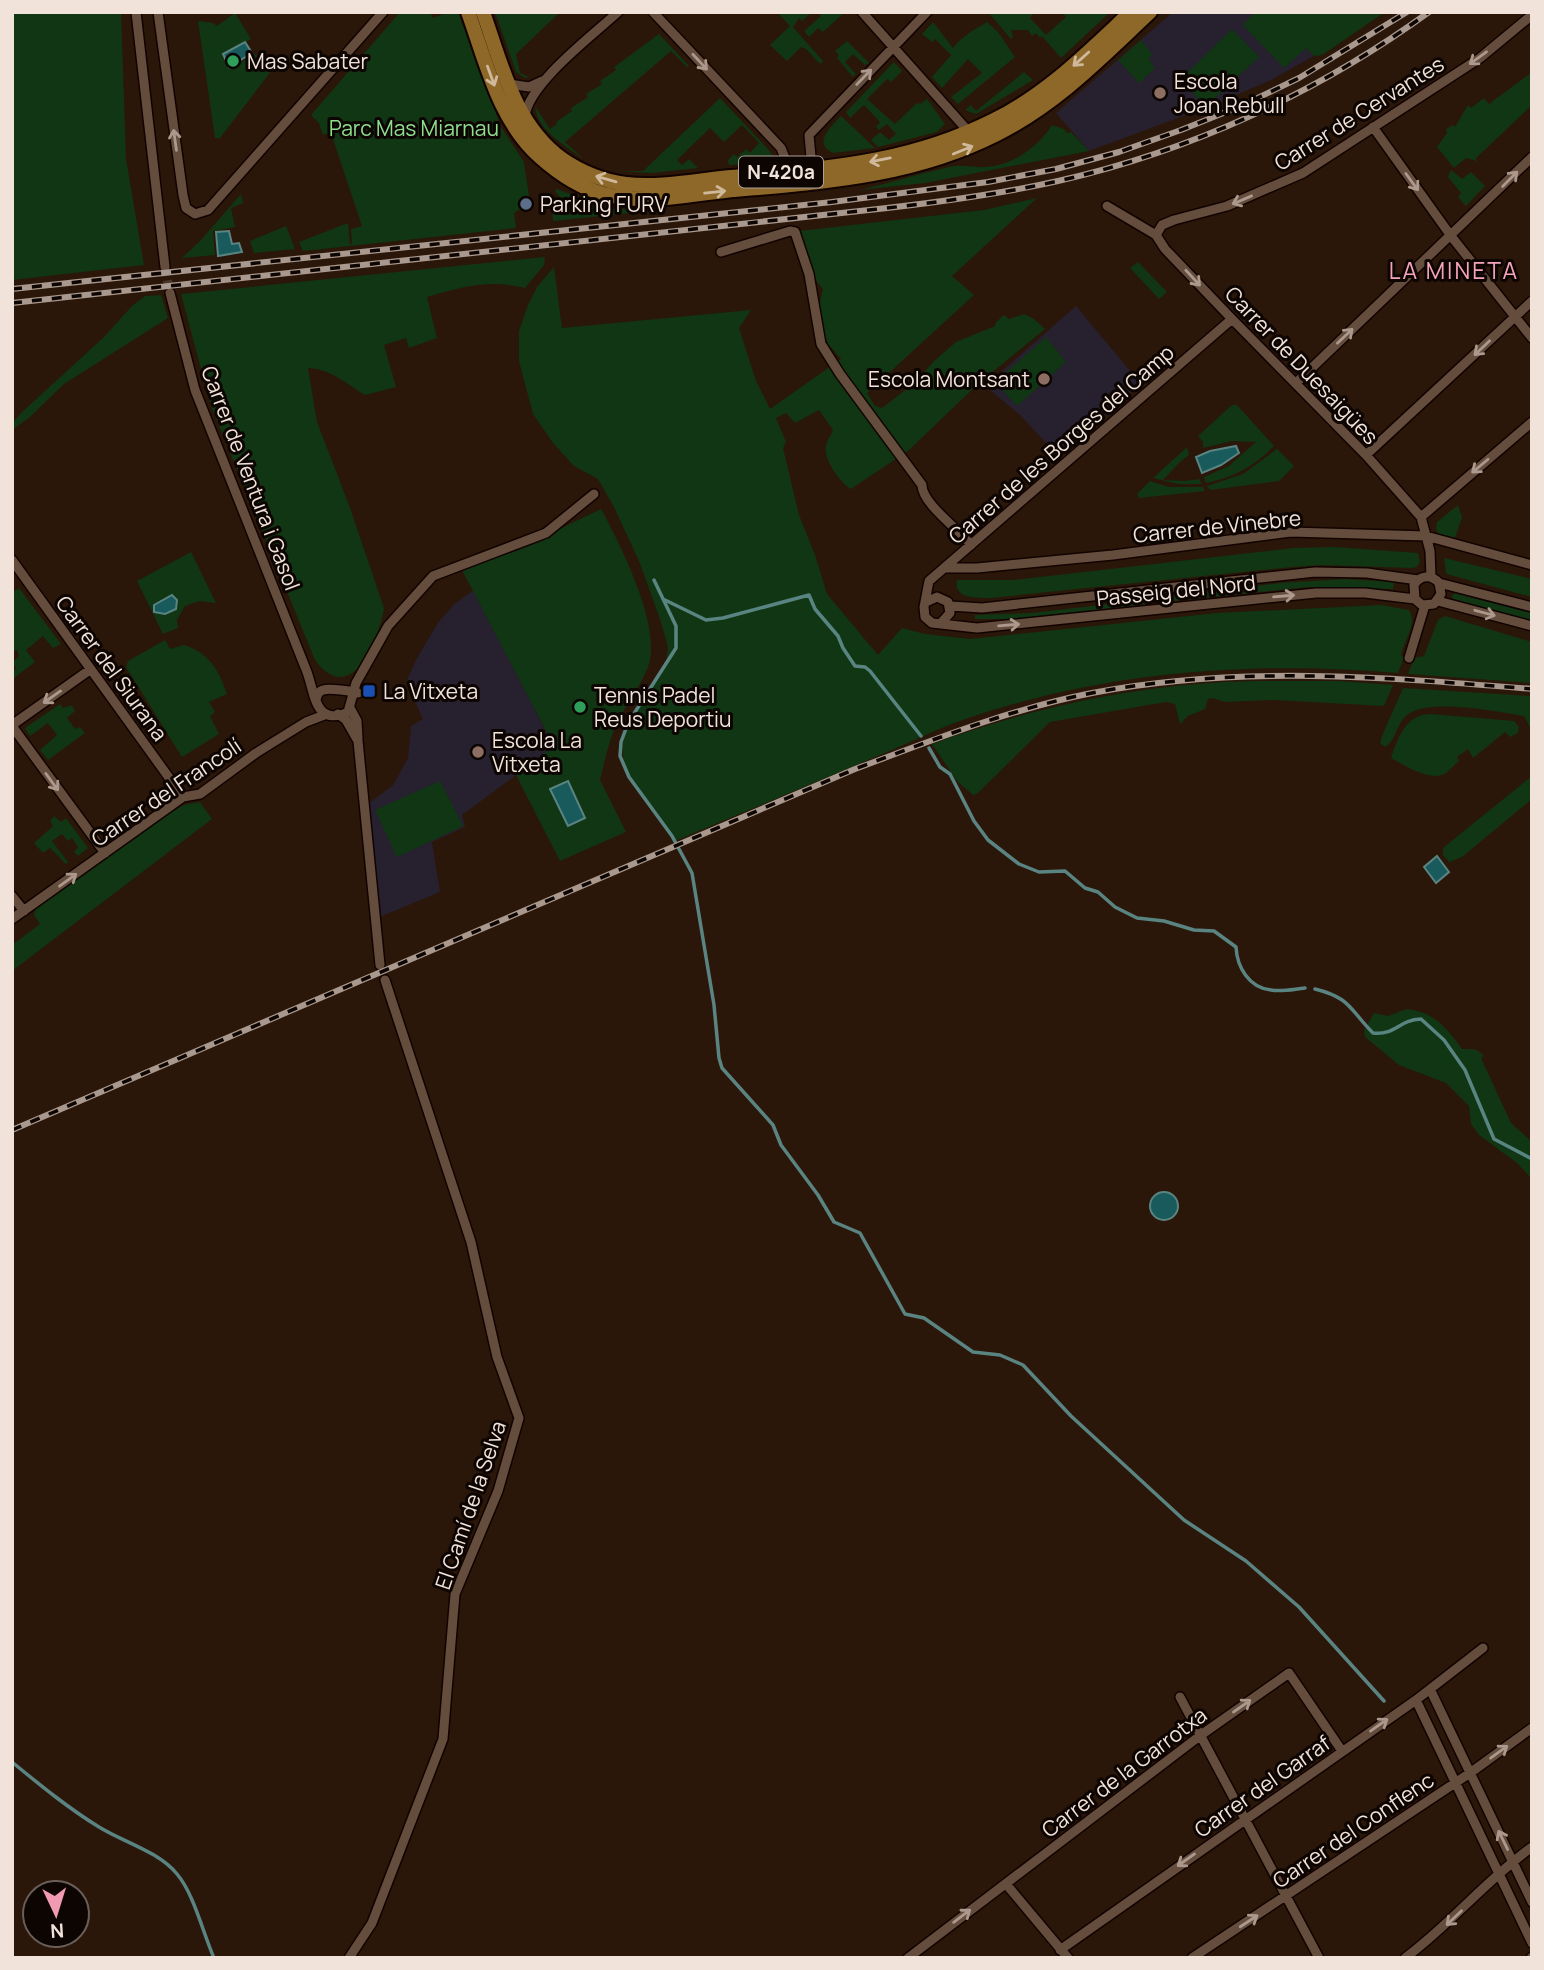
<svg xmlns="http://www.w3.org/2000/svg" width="1544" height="1970" font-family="Manrope,sans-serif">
<rect width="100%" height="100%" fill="#2b1709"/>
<path fill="#27202f" d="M1173 12H1269L1314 56 1269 81 1213 105 1089 151 1056 113Z
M1076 306 1141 384 1059 457 1020 415 985 386Z
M474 590 554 747 462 815 465 827 432 842 440 892 375 919 364 807 393 785 408 758 411 726 423 719 406 682 417 658 438 623 454 604Z"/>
<path fill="#103613" d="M12 12H121L126 159 144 265 12 280Z
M400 12H430L433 18 449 12H458L501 127 524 162 530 203 514 213 516 228 303 251 299 242 348 223 350 244H352L351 229 362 226 331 133 323 135 319 123 311 115Z
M495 12H560L516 54 520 73 529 77 525 78 516 72Z
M777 12H812L802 21 799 18 793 27 823 61 820 64 806 49 801 47 787 61 770 45 790 26Z
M818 12H845L823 32 818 28 809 37 804 31 821 16Z
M988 12H1035L1030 18 1046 35 1066 17 1062 12H1110L1061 58 1042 36 1040 38 1036 33 1032 36 1028 30H1011L1013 37 1011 39Z
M1255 12H1385L1322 55 1314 56 1306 48 1284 68 1243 25Z
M235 13 251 39 223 54 230 68 256 54 259 59 264 53 272 70 220 138H215L198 21 213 23 217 26Z
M933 22 953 48C963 35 974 30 987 22L998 32 1015 57 958 104 951 97 982 73 968 59 942 88 932 77 951 55 935 39 932 42 922 34Z
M1232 29 1259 57 1206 106 1180 80Z
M659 34 689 66 687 67 671 51 565 142 585 160C566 146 537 131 535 106L550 129 557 124 556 122 572 111 571 108 588 97 586 94 602 84 600 81 616 70 614 67Z
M1141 40 1152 54 1149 59 1155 68 1139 83 1118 60Z
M847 41 869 63 865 65 853 54 845 62 856 74 853 77 837 58 839 55 835 51Z
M894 62 902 71 891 82 887 79 867 99 895 124 917 103 920 104 927 99 945 124 937 132 878 147 871 140 880 132 889 140 896 134 887 124 879 130 876 127 880 122 864 105 850 118 846 112Z
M1024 72 1033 80 976 114 965 110 971 105 976 111Z
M1532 72V105L1476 158 1477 161 1466 158 1454 168 1437 147 1447 133 1446 129 1453 125 1455 127 1468 105 1471 108 1484 98 1489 104Z
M720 98 768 149 773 156 774 162 729 165 728 160 734 154 737 157 746 149 750 153 759 143 742 125 724 142 710 128 677 160 682 165 689 159 698 168 651 173 620 171H643Z
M841 116 875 148 833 153C812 143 831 127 841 116Z
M1052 125 1064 129 1067 133 1071 132 1089 151 925 183 860 190C889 183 919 174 949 167 964 164 973 168 986 167 1012 166 1039 146 1052 125Z
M1451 170 1462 179 1471 172 1485 186 1466 206 1458 197 1461 193 1448 177Z
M557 189 607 208 649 211 553 221 551 201 553 204 561 199 555 191Z
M241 194 243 203 231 208 235 227 213 231 215 255 182 258 200 241Z
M1037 198 952 276 974 295 867 393 875 406 882 408 916 382 934 361 956 342 995 326 996 322 1004 315 1009 319 1024 314 1034 319 1045 329 979 383 909 450 851 489C840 483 823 459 826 446 827 441 831 435 833 430L819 410 795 423 786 413 776 418 786 442 783 448 799 515 815 555 827 594 878 655 902 628 925 634 970 639 1217 613 1381 605 1409 610C1418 624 1404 640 1401 655L1404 657 1398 673C1246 660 1093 672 949 725 924 735 900 747 875 757 809 785 742 813 675 841L659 815 631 779 624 764 622 747 625 731 666 663 668 647 660 619 639 561 613 505 598 479 574 466 553 443 533 414 519 361V331L528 305 537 287 554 267 562 328 751 310 739 328 756 381 770 409 841 359 828 344 821 322 819 306 823 289 813 277 799 231 984 210Z
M286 226 295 249 254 253 250 241Z
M545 257 544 265 525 288C488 279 463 287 427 297L437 338 409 348 406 338 384 345 396 387 365 395C347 384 329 368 308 368L317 422 349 505 384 608C379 640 351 709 315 660L211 406 181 294Z
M1138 262 1167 292 1159 299 1130 268Z
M161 295 168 318 64 384 30 417 12 430V424L21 413 104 337 131 307 145 296Z
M1046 337 1066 362 1017 406 995 382Z
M1232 405H1237L1274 446C1255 466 1233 478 1206 483L1204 477 1229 466 1256 442 1232 441 1203 448V442L1198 436Z
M1187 447 1189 455 1180 462 1163 480 1185 481 1199 479 1202 484H1178L1153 478Z
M1277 449 1294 466 1279 481 1210 490 1207 486 1243 474Z
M1150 481 1169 487H1203L1205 491 1139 498 1137 494Z
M1458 505 1462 517 1455 538 1439 534 1436 529 1437 522Z
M601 509C620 544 663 628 648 667 639 690 621 710 613 733 607 748 604 765 600 780L626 832 560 861 516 775 554 746 462 570 518 549Z
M1334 547 1418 553 1420 562 1417 567 1411 568 1321 565 1292 567 990 598C976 598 953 599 957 580H1014L1293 548Z
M191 552 216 603 200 601 185 606 177 620 178 628 163 634 137 581Z
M1444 558 1532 579V597L1450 575 1446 573Z
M1345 579 1394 582 1393 589 1308 587 1173 601 1172 596 1280 583Z
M19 588 61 644 53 648 43 636 26 650 35 662 14 678 12 671 16 668 12 663 19 656 17 650 12 651V593Z
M1455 593 1532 613V621L1453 599 1452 596Z
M1144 600 1152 601 1148 604 1013 619H975V615L1032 613Z
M1445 616 1532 642V683L1408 674 1414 658 1424 656 1438 620Z
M165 640 170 649 184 645C210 653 219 671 227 694L209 702 215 712 210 716 219 734 182 757 126 667 128 661Z
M1256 681H1339L1393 685 1384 706 1275 700 1224 702 1213 698 1208 699 1205 709 1188 716 1180 724 1175 704 1166 702 1050 722 978 793 973 795 957 781 932 744C1036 706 1145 683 1256 681Z
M1403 688 1532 696V731L1524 716C1497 712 1427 697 1406 716 1396 725 1396 741 1385 747L1380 743 1382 736Z
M60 704 63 708 72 705 75 711 67 718 75 729 80 727 85 733 48 760 40 750 57 735 48 723 30 736 25 728Z
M1431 714 1514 721 1519 727 1518 733 1510 737 1505 732 1473 758 1468 749 1457 757 1459 761C1455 764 1450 770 1446 773 1431 783 1404 765 1391 758 1398 737 1406 714 1431 714Z
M1532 776V799L1462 857 1449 862 1443 855V848Z
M440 781 463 826 397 857 375 810Z
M200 802 212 819 12 971V945L40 924 34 915 36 908 148 825 184 805Z
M54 816 61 822 66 818 88 848 78 856 74 852 78 847 72 838 68 841 62 834 52 841 68 862 66 864 50 848 43 853 34 843 53 826 50 821Z
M1406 1009C1433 1011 1447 1028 1462 1049 1472 1049 1477 1048 1484 1056L1481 1058 1511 1123 1532 1142V1179L1517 1163 1479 1135 1471 1124 1469 1106 1446 1083 1399 1065 1365 1037 1364 1031 1374 1013 1388 1016Z"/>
<path fill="#195b5c" stroke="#5a8482" stroke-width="2" d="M245 42 252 53 229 67 223 54Z
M229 231 232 244 239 243 242 252 218 256 216 232Z
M1236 446 1239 453 1221 465 1202 473 1196 457 1210 451Z
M172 595 177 600 176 609 165 614 154 612V605Z
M568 781 585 818 568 826 550 789Z
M1437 856 1449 872 1436 883 1424 867Z
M1150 1206a14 14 0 1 1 28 0a14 14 0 1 1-28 0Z"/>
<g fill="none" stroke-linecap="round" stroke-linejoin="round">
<path stroke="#5a8482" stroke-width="3.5" d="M654 580 676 626V648L628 723 621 742 620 756 629 777 672 836 692 873 714 1005 719 1058 722 1068 773 1125 781 1145 818 1195 834 1222 860 1233 905 1314 924 1318 973 1352 1000 1355 1023 1365 1071 1416 1184 1520 1246 1561 1299 1607 1384 1701
M665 600 706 620 723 618 809 595 815 609 838 636 843 648 855 666 865 667 870 671 921 736
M929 748 940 767 950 774 974 821 988 840 1019 864 1039 872 1065 871 1085 888 1098 892 1115 907 1137 918 1164 921 1194 930 1214 931 1236 947C1237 967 1249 988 1271 990 1282 992 1294 989 1305 988
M1315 989C1351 998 1349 1009 1373 1033 1397 1035 1398 1020 1421 1019L1444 1040 1465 1070 1494 1139 1532 1159
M12 1762C40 1785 68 1808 99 1827 123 1842 158 1851 177 1874 194 1894 203 1933 214 1958"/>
<path stroke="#493628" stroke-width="9" stroke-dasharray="9 4.5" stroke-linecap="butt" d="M165 267 170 293"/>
<g stroke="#120300" stroke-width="12">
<path id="minor" d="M136 12 165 267
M158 12 183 195 186 208 195 214 208 210 383 12
M653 12 781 148 785 158 781 172
M862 12 969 132
M509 84 529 87 542 81
M525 116C529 83 593 35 618 12
M1373 127 1451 236 1532 338
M821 168 811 157 809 135 927 12
M1107 206 1156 235 1165 249 1232 319 1366 455 1421 517 1430 551 1431 577
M1156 235 1162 225 1174 220 1227 206 1303 173 1480 58 1532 15
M721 252 790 231 795 232 809 274 821 344 840 374 922 485C922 504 960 530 971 545
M170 293 195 390 307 672C315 694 315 727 348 712L356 683 388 626 433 576 546 533 594 494
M1232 319 929 581 924 607 925 617 932 623 977 628 1316 593H1365L1415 599
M1296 383 1532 157
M1366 455 1532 301
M1421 517 1532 422
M12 560 183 797
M945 568H977L1113 555 1291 532 1426 536 1532 565
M1439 583 1441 594 1434 604 1422 605 1415 599 1414 585C1420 575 1431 574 1439 583L1532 607
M1438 601 1532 626
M926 602 937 597 948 602 950 613 941 623
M950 606 982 608 1315 572 1367 573 1418 580
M1409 658 1425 605
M316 699C318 694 318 692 323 690 329 688 353 691 358 693
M350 708 357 721 358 739
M338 714 346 720 358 741 380 965
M12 725 91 669
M12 726 105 853
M12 896 24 911
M12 919 183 797 200 794 256 753 306 722 327 714
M1430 1689 1532 1902
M1180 1697 1319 1958
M1416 1700 1532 1943
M1006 1884 1068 1958
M1060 1950 1416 1700 1483 1648
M349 1958 372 1923 443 1739 455 1594 498 1491 519 1418 497 1357 471 1242 385 980
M908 1958 1201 1735 1289 1673 1342 1751
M1192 1958 1470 1773 1532 1728
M1405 1958C1451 1924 1486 1880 1532 1847
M1531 1958 1532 1957"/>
</g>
<g stroke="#120300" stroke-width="18">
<path id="primary" d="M468 12C486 62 499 121 540 157 558 173 580 188 604 194 642 205 686 195 725 191 820 182 910 178 997 134 1057 104 1102 57 1150 12
M483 12C502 65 514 124 562 159 581 172 603 181 626 184 660 188 697 180 731 177 825 168 907 164 994 120 1047 94 1088 52 1131 12"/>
</g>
<use href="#minor" stroke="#654d3e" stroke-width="9"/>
<use href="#primary" stroke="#8d6828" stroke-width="14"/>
<g stroke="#a9988d" stroke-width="6">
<path id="rail" d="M12 289 832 202 988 182 1056 169 1119 152 1181 130 1241 106 1299 78 1407 12
M12 303 869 210C933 203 996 195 1058 181 1191 151 1319 92 1429 12
M12 1130 855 769C933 740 1010 709 1092 693 1238 665 1385 677 1532 689"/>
</g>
<use href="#rail" stroke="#0d0502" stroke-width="3.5" stroke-dasharray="10" stroke-linecap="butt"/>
</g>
<defs><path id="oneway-shaft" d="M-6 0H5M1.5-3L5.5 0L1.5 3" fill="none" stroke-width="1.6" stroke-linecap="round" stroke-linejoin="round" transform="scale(1.75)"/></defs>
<g stroke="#ac988c">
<use href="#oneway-shaft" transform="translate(1478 58) rotate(144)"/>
<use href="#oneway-shaft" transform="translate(700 62) rotate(47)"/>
<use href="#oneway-shaft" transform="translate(864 77) rotate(-46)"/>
<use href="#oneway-shaft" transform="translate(175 140) rotate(-98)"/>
<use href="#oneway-shaft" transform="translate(1510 179) rotate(-45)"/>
<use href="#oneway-shaft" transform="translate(1412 182) rotate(54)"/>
<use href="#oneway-shaft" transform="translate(1242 200) rotate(157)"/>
<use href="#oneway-shaft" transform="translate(1193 278) rotate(47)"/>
<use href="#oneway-shaft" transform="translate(1345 336) rotate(-43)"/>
<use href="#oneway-shaft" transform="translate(1482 348) rotate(137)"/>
<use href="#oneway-shaft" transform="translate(1480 466) rotate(140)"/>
<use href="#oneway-shaft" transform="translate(1284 596) rotate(-5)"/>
<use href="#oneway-shaft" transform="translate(1485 613) rotate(15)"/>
<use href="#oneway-shaft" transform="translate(1009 625) rotate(-5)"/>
<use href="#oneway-shaft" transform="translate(52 697) rotate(145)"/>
<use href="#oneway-shaft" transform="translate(52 782) rotate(54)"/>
<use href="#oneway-shaft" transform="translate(68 880) rotate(-36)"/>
<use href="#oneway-shaft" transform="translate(1242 1706) rotate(-35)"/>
<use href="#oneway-shaft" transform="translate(1379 1725) rotate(-35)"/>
<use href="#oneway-shaft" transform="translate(1499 1752) rotate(-36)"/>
<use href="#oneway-shaft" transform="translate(1503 1840) rotate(-116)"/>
<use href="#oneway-shaft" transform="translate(1186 1860) rotate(145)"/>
<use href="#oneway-shaft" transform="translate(962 1916) rotate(-37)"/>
<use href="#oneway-shaft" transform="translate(1454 1918) rotate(136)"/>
<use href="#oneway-shaft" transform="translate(1249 1921) rotate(-33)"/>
</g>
<g stroke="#cfb89c">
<use href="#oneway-shaft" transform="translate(1081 59) rotate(138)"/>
<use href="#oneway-shaft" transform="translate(491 76) rotate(70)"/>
<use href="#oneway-shaft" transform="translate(963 150) rotate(-22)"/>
<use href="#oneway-shaft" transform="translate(880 160) rotate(169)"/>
<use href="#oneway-shaft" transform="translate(606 179) rotate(-164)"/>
<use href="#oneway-shaft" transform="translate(715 192) rotate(-6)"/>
</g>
<g fill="#2e9e5b" stroke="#0d0502" stroke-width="2.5">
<circle cx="233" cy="61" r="7"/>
<circle cx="580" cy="707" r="7"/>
</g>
<g fill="#8d6e63" stroke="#0d0502" stroke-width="2.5">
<circle cx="1160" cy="93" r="7"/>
<circle cx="1044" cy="379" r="7"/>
<circle cx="478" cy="752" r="7"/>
</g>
<circle fill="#5c6f8a" stroke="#0d0502" stroke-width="2.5" cx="526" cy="204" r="7"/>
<rect fill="#1a4fb4" stroke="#0d0502" stroke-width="2.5" x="362" y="684" width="14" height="14" rx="3.5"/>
<g text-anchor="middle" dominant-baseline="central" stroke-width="6" stroke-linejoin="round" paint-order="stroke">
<rect fill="#0d0502" stroke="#ada099" stroke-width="2" x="739" y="156.5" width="84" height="31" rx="5"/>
<g font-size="19" font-weight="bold" fill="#f2e3da">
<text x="781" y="172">N-420a</text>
</g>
<g font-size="21" fill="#f2e3da" stroke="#0d0502" text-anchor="start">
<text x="247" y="61">Mas Sabater</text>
<text x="1174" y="81">Escola<tspan x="1174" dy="24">Joan Rebull</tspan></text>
<text x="540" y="204">Parking FURV</text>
<text x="1030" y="379" text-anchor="end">Escola Montsant</text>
<text x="383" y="691">La Vitxeta</text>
<text x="594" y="695">Tennis Padel<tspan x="594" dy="24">Reus Deportiu</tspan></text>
<text x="492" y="740">Escola La<tspan x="492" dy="24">Vitxeta</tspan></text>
</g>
<g font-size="21" fill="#f2e3da" stroke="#0d0502">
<text transform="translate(1359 113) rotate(-32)">Carrer de Cervantes</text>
<text transform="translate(1302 365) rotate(46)">Carrer de Duesaigües</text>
<text transform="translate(1061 444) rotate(-41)">Carrer de les Borges del Camp</text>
<text transform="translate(251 478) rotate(69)">Carrer de Ventura i Gasol</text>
<text transform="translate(1217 526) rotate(-6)">Carrer de Vinebre</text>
<text transform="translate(1176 590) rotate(-6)">Passeig del Nord</text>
<text transform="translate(112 668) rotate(54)">Carrer del Siurana</text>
<text transform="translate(166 792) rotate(-34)">Carrer del Francolí</text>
<text transform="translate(470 1505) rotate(-71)">El Camí de la Selva</text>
<text transform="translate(1124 1772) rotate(-37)">Carrer de la Garrotxa</text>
<text transform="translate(1262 1786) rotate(-35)">Carrer del Garraf</text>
<text transform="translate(1353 1830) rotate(-34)">Carrer del Conflenc</text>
</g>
<g font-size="21" fill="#8ddf8e" stroke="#0d0502">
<text x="414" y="128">Parc Mas Miarnau</text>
</g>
<g font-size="23" letter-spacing="2" fill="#f5a4bb" stroke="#0d0502">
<text x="1454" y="270">LA MINETA</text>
</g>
</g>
<rect width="1544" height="1970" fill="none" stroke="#f2e3da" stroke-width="28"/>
<g transform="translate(56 1914) rotate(176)"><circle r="33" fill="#0d0502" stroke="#695e58" stroke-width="2"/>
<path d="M0-5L12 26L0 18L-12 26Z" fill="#f19ab3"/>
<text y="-10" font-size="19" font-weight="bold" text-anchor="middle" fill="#f2e3da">N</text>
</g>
</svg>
